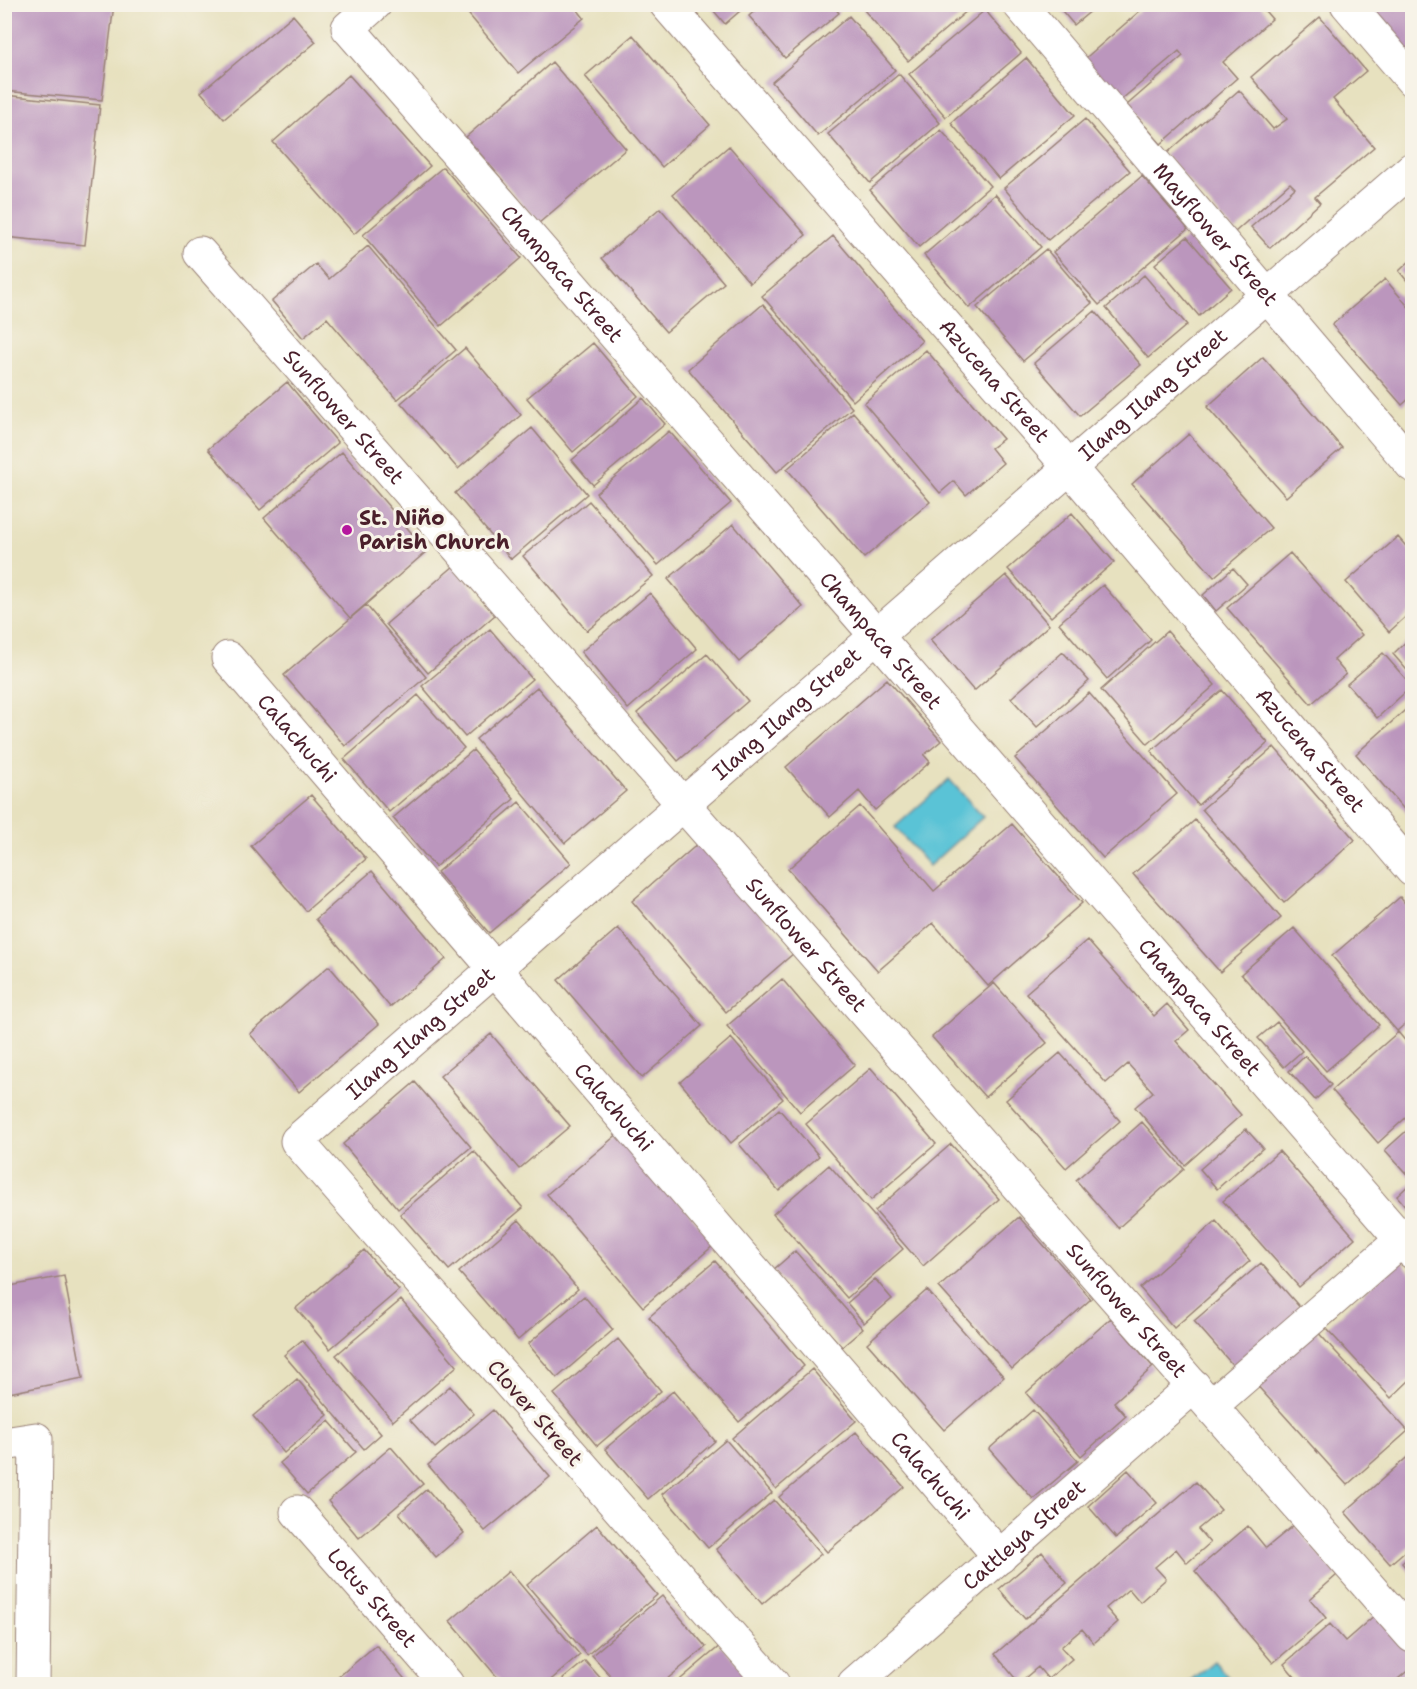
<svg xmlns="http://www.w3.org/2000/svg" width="1417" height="1689" font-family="'Shantell Sans',sans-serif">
<rect width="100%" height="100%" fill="#f7f3e8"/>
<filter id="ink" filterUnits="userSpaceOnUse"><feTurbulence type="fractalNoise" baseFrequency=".0167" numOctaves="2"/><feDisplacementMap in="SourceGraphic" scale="12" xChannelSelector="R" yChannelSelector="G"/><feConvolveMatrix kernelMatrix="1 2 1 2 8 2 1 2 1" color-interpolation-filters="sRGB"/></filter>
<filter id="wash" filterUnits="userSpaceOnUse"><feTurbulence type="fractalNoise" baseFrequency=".008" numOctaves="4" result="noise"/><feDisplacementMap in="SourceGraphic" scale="24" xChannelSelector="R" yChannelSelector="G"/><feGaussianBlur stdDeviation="1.35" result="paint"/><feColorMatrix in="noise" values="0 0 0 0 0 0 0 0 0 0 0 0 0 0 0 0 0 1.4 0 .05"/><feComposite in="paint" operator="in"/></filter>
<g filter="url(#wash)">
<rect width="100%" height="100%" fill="#e7e1bf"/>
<path fill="#5ac3d6" stroke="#527180" stroke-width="1.5" d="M949 779 983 817 929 866 895 827Z
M1214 1661 1234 1684H1186Z"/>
<g id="blocks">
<path fill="#bb96bd" d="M4 4H114L102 100 4 91Z
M460 4H573L584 18 518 73Z
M708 4H748L725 24Z
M762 4H832L839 13 785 58 749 16Z
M870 4H975L908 61 864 10Z
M1148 4H1259L1272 19 1223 62 1237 78 1161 144 1127 105 1183 56 1179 51 1116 104 1081 62Z
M1357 4H1412V71Z
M1057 5H1098L1074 25Z
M985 10 1021 53 946 117 909 74Z
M293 15 316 42 224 119 201 92Z
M849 16 895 70 818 136 772 82Z
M1320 17 1366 71 1333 99 1374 147 1315 197 1320 203 1270 248 1251 227 1295 188 1290 183 1235 232 1165 155 1239 90 1273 129 1287 119 1251 77Z
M633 35 710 125 662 167 585 76Z
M1026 58 1075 115 999 179 951 123Z
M552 62 626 149 539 223 466 137Z
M899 74 940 123 870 183 828 134Z
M349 75 430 166 354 234 273 142Z
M4 95 100 105 85 245 4 237Z
M1085 119 1130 171 1048 240 1004 188Z
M941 130 990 186 919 247 870 190Z
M729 146 806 235 750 283 673 194Z
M443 167 521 258 441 326 363 235Z
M1142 176 1188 229 1099 305 1053 252Z
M995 194 1041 247 969 308 924 255Z
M660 208 724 283 666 332 602 258Z
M833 236 922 341 853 401 762 296Z
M1187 237 1231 288 1199 316 1155 264Z
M368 246 456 350 397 400 327 318 303 338 272 301 316 264 329 279Z
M1046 249 1092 303 1023 361 977 307Z
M1412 259V287L1399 271Z
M1144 275 1187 325 1148 358 1106 308Z
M1385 279 1412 311V396L1402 405 1332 325Z
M763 304 852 408 777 472 688 369Z
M1095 311 1141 365 1080 416 1034 363Z
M593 343 638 396 573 452 527 398Z
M465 348 521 415 458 469 401 403Z
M926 350 1003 439 991 448 1003 463 966 495 954 481 940 493 864 403Z
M1263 357 1342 448 1286 497 1207 407Z
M287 382 338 443 260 510 208 449Z
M643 398 665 424 593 485 572 460Z
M853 412 930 502 864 558 787 469Z
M532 428 587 494 511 559 455 493Z
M669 431 731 503 658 565 596 493Z
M1189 434 1271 528 1214 577 1132 484Z
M342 452 427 551 350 618 264 518Z
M589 501 653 576 587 631 523 556Z
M1072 513 1114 562 1051 617 1008 569Z
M733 524 803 607 739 662 668 579Z
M1398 537 1412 553V611L1389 632 1346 582Z
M1290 553 1362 635 1334 660 1346 674 1311 704 1227 608Z
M454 566 495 615 428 673 386 624Z
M1233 568 1247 584 1216 611 1203 595Z
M1006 575 1049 625 974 691 930 640Z
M1103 585 1151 640 1107 679 1059 623Z
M650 593 697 649 628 709 581 652Z
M366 605 426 677 345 746 284 675Z
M490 629 532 679 465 737 422 686Z
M1167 631 1215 685 1148 744 1101 690Z
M1412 636V676L1393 654Z
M1063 652 1089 681 1037 727 1011 698Z
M1383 653 1412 686 1377 718 1347 684Z
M707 654 748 701 678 761 637 713Z
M887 679 941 741 924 755 930 762 875 810 859 791 830 817 786 767Z
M537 687 626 791 565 843 476 739Z
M1222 690 1268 743 1198 805 1151 751Z
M1089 693 1177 794 1103 858 1015 758Z
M418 695 464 748 389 812 344 759Z
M1412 704V813L1409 815 1356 754Z
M1274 747 1355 840 1284 903 1202 809Z
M473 750 514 799 435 867 393 818Z
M311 795 366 859 306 911 251 846Z
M519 802 571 863 489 933 437 872Z
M860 806 934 891 1012 824 1082 903 988 986 933 923 878 971 788 869Z
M1195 820 1281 918 1220 972 1133 874Z
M700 842 794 953 726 1012 632 901Z
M372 871 446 959 390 1007 316 919Z
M1400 897 1412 912V1018L1397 1031 1332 956Z
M618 928 702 1026 642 1078 558 980Z
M1294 928 1379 1025 1326 1071 1241 974Z
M1087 940 1154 1016 1167 1004 1189 1030 1176 1041 1241 1115 1185 1165 1135 1107 1153 1092 1128 1064 1106 1083 1026 993Z
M329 966 379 1024 299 1092 250 1034Z
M782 979 855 1065 800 1112 727 1026Z
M994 983 1047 1043 985 1097 932 1037Z
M1277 1022 1302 1051 1284 1067 1258 1038Z
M1398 1032 1412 1049V1112L1378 1143 1332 1090Z
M491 1034 570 1126 519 1169 440 1076Z
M731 1038 783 1099 731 1143 680 1082Z
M1060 1053 1120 1121 1066 1168 1006 1100Z
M1305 1056 1331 1085 1315 1100 1289 1071Z
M871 1068 936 1144 871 1200 806 1124Z
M415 1082 471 1147 398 1209 343 1144Z
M779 1109 819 1156 779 1191 739 1144Z
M1142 1122 1184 1169 1118 1228 1076 1180Z
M1412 1126V1180L1385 1150Z
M1246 1129 1263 1148 1217 1189 1200 1169Z
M620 1132 715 1244 643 1307 547 1194Z
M951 1144 999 1199 923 1266 875 1211Z
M474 1151 523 1208 449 1270 400 1214Z
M1279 1151 1355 1238 1299 1287 1223 1201Z
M829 1165 903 1249 847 1298 773 1214Z
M1412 1182V1214L1397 1196Z
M1019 1217 1091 1299 1012 1369 939 1287Z
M519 1220 578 1289 518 1340 459 1272Z
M1216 1221 1250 1261 1174 1328 1140 1288Z
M364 1250 399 1290 330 1349 296 1308Z
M795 1251 863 1329 842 1347 773 1270Z
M1399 1260 1412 1275V1378L1391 1398 1326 1328Z
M715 1261 804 1366 739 1422 649 1317Z
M1261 1263 1303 1311 1237 1370 1194 1321Z
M64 1276 83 1378 4 1394V1287Z
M875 1279 892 1299 864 1323 847 1303Z
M927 1290 1004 1377 944 1430 867 1343Z
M584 1296 613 1330 557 1378 528 1344Z
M401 1300 457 1366 393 1421 336 1355Z
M1111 1318 1153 1367 1114 1402 1126 1416 1081 1456 1026 1393Z
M1314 1328 1408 1431 1347 1485 1254 1382Z
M618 1339 661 1391 597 1446 554 1394Z
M302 1340 381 1434 364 1449 284 1355Z
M812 1369 856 1421 776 1489 732 1438Z
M297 1379 328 1415 284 1453 253 1416Z
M450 1386 474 1414 435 1448 410 1420Z
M673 1391 715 1441 648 1499 605 1449Z
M493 1410 550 1477 485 1531 428 1465Z
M1033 1410 1078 1461 1033 1499 989 1449Z
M329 1421 356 1452 307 1494 280 1463Z
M856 1432 904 1487 827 1552 779 1497Z
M726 1440 772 1493 708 1548 662 1494Z
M391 1447 423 1484 359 1538 328 1501Z
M1412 1453V1545L1390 1564 1345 1512Z
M1128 1470 1157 1503 1116 1538 1088 1506Z
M1196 1482 1221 1510 1198 1529 1210 1543 1187 1563 1176 1549 1155 1567 1166 1579 1140 1602 1129 1589 1106 1608 1118 1622 1094 1643 1082 1629 1061 1647 1072 1659 1048 1679 1038 1667 1019 1683 995 1654Z
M427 1489 464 1533 436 1557 399 1513Z
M774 1500 821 1554 762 1604 716 1549Z
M597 1525 657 1595 587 1655 527 1585Z
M1294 1525 1337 1575 1310 1599 1326 1618 1273 1663 1195 1571 1248 1526 1266 1548Z
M1042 1552 1067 1583 1025 1619 999 1589Z
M1412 1554V1575L1402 1563Z
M509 1571 580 1655 546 1684H503L450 1621Z
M662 1596 706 1647 661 1684H618L592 1655Z
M1376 1614 1412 1657V1667L1392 1684H1301L1284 1664 1330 1624 1345 1641Z
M376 1645 409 1684H330Z
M721 1645 756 1684H675Z
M585 1661 606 1684H557Z"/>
</g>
</g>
<g filter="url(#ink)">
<use href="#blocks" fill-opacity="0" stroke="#988075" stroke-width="1.5"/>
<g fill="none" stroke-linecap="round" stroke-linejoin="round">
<g stroke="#988075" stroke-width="35">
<g id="minor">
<path id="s1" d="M375 4 348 28 1412 1252"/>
<path id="s2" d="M666 4 1070 468 1412 870"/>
<path id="s3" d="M1019 4 1412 465"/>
<path d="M1347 4 1412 80"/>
<path id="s4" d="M200 253 1412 1636"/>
<path id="s5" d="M228 658 1000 1557"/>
<path d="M1211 1406 1412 1231"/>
<path d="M4 1444 36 1439 33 1684"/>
<path id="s6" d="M297 1512 447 1684"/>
<path id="s7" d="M773 1684 297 1141 1412 169"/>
<path id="s8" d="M854 1684 1194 1386"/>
</g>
</g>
<use href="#minor" stroke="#fff" stroke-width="33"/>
</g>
</g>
<circle fill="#b5179e" stroke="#f7f3e8" stroke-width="2" cx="347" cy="530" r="6"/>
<g text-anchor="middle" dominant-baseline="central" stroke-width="6" stroke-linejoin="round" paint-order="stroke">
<g font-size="21" fill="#4a1f2b" stroke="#f7f3e8">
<text stroke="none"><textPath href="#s3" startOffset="303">Mayflower Street</textPath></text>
<text stroke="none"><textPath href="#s1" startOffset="362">Champaca Street</textPath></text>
<text stroke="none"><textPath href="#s2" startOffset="500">Azucena Street</textPath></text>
<text stroke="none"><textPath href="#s7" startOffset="1858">Ilang Ilang Street</textPath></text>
<text stroke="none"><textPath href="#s4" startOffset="218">Sunflower Street</textPath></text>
<text stroke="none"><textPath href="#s1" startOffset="848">Champaca Street</textPath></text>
<text stroke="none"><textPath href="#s7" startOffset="1372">Ilang Ilang Street</textPath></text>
<text stroke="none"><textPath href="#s5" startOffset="106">Calachuchi</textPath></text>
<text stroke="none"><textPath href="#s2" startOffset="986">Azucena Street</textPath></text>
<text stroke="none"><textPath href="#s4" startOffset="920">Sunflower Street</textPath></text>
<text stroke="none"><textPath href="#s1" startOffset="1334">Champaca Street</textPath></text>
<text stroke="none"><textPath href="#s7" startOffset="886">Ilang Ilang Street</textPath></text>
<text stroke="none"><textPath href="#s5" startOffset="592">Calachuchi</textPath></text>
<text stroke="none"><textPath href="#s4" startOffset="1406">Sunflower Street</textPath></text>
<text transform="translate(535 1413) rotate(49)">Clover Street</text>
<text stroke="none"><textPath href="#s5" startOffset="1078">Calachuchi</textPath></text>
<text stroke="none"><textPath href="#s8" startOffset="226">Cattleya Street</textPath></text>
<text stroke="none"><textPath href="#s6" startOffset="114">Lotus Street</textPath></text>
</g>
<g font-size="21" font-weight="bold" fill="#4a1f2b" stroke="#f7f3e8" text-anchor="start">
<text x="359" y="518">St. Niño<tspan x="359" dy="24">Parish Church</tspan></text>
</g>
</g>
<rect width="1417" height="1689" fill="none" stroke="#f7f3e8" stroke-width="24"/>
</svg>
